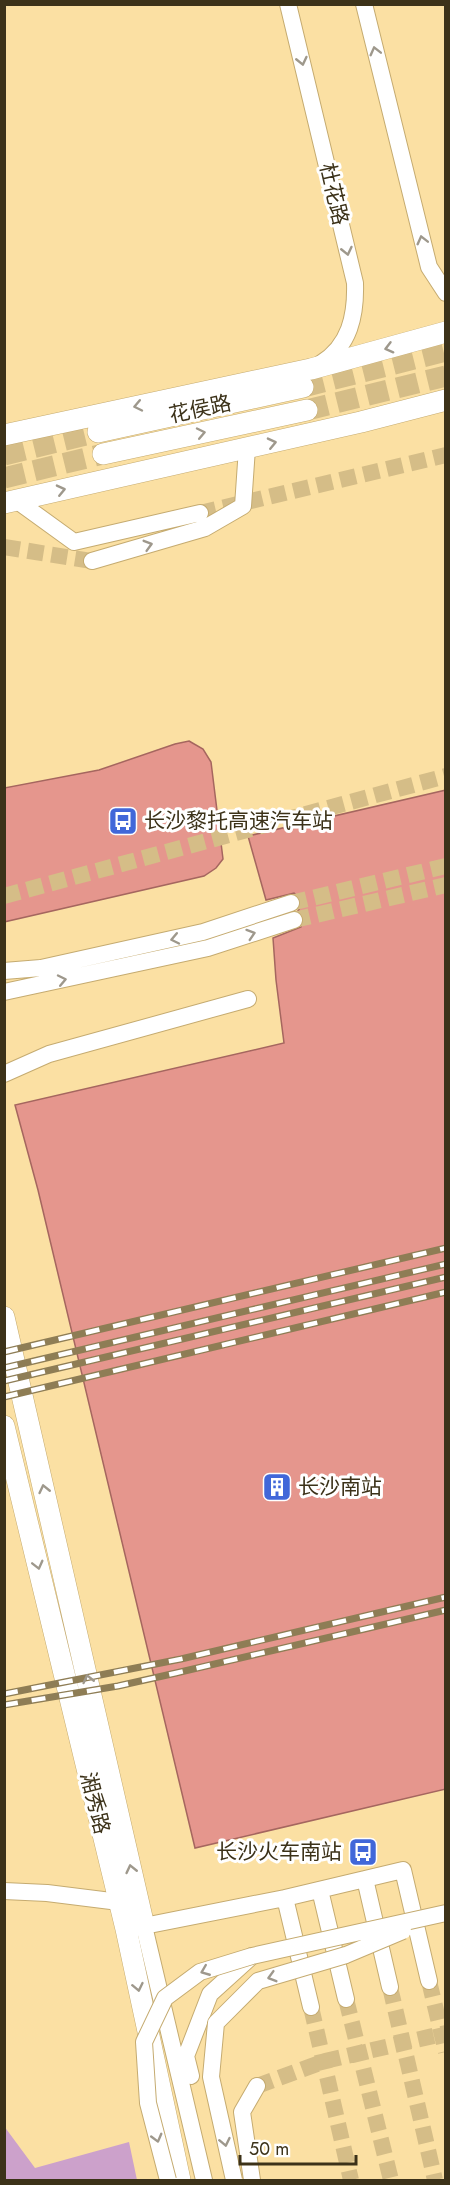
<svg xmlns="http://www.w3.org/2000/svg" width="450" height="2185" font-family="Jost,'Noto Sans SC',sans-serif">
<rect width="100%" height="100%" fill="#fbe0a3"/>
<path fill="#cca1cb" d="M4 2126 35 2168 129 2142 137 2180H5Z"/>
<path fill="#e5968d" stroke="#a5665f" stroke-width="1.5" d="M189 741 203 749 211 762 223 859 216 868 204 876 4 922V788L99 770 175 744Z
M446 790V1789L195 1848 38 1190 15 1105 284 1043 276 980 273 938 301 927 304 917 298 911 301 906V899L294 893 266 900 248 836Z"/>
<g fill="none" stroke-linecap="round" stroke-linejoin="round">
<path stroke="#d5bd87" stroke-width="16" stroke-dasharray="16 8" stroke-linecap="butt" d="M200 513 446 455
M4 547 92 561
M4 896 446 776
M291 903 446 866
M294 920 446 885
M429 1981 446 2052
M390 1987 435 2180
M346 1999 391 2180
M311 2007 351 2180
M257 2086 325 2061 446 2033"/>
<path stroke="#d5bd87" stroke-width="21" stroke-dasharray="21 10" stroke-linecap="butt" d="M303 387 446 351
M307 410 446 376
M4 455 98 432
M4 478 103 454"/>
<g stroke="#c5ab70" stroke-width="18">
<path id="minor" d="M288 4 355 283C356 315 350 346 320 364
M364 4 429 267 446 293
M16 500 74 542 200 513
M92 561 205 528 243 506 247 448
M4 971 41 968 203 932 291 903
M4 992 208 948 294 920
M4 1074 49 1054 248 999
M365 1879 390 1987
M320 1890 346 1999
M4 1891 47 1893 119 1902
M285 1898 311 2007
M144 1926 204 2180
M134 1928 285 1898 403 1870 429 1981
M191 2076 186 2056 210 1994 252 1956
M252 2180 242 2112 257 2086"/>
</g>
<g stroke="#c5ab70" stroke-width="22">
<path id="major" d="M98 432 303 387
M4 435 311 369 446 332
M103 454 307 410
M4 503 361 422 446 400
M4 1317 144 1926
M4 1426 126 1929 180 2180"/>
</g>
<use href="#minor" stroke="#fff" stroke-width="16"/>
<use href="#major" stroke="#fff" stroke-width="21"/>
<g stroke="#8e7d55" stroke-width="7">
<path id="rail" d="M4 1352 446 1248
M4 1368 446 1264
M4 1381 446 1277
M4 1397 446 1292
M4 1694 181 1659 446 1597
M4 1705 118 1686 176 1673 446 1610"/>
</g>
<use href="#rail" stroke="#fff" stroke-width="4.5" stroke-dasharray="14" stroke-linecap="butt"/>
<g stroke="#c5ab70" stroke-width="18" stroke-linecap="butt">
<path id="minor-bridge" d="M168 2180 148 2103 144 2042 165 1998 200 1972 252 1956 446 1913
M234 2180 211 2077 216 2023 258 1981 346 1955 403 1931"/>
</g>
<use href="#minor-bridge" stroke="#fff" stroke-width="16"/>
</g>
<defs><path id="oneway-chevron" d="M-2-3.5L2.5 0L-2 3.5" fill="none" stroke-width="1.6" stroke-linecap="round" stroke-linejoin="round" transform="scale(1.5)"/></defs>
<g stroke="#9e988c">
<use href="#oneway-chevron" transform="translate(375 51) rotate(-104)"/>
<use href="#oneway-chevron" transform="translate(302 61) rotate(77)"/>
<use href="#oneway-chevron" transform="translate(422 240) rotate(-104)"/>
<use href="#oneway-chevron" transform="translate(347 251) rotate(77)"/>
<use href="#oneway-chevron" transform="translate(389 348) rotate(165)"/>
<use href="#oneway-chevron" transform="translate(138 406) rotate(168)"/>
<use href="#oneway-chevron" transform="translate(201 433) rotate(-12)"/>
<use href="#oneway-chevron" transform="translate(272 443) rotate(-13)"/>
<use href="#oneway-chevron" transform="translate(61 490) rotate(-13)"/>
<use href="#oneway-chevron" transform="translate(148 545) rotate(-16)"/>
<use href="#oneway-chevron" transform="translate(251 934) rotate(-18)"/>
<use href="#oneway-chevron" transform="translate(175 939) rotate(168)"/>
<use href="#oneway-chevron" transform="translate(62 980) rotate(-12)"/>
<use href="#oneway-chevron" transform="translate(44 1489) rotate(-103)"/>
<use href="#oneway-chevron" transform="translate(38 1565) rotate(76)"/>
<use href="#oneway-chevron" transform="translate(88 1679) rotate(-103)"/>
<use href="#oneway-chevron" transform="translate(131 1869) rotate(-103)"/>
<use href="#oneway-chevron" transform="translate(205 1971) rotate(158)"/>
<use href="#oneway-chevron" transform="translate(272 1977) rotate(164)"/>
<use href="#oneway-chevron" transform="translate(138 1987) rotate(78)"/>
<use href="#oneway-chevron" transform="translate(157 2138) rotate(75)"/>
<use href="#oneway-chevron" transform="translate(225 2142) rotate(78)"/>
</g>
<defs>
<g id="bus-square" transform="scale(1.5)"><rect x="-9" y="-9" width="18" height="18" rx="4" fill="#4167d9" stroke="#fff"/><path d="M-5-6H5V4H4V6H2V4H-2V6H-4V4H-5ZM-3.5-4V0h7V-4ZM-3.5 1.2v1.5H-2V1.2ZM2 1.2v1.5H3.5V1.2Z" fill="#fff"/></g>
<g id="building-square" transform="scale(1.5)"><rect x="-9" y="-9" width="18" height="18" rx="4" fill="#4167d9" stroke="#fff"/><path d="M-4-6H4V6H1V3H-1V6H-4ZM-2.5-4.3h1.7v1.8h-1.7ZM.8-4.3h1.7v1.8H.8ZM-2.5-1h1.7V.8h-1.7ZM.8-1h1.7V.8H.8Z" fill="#fff"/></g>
</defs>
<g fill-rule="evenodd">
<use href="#bus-square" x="123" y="821"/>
<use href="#building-square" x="277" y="1487"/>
<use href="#bus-square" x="363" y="1852"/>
</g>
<g text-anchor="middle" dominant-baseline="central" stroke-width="6" stroke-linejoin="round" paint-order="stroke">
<g font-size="21" fill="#3c3219" stroke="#fff">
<text transform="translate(334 194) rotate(77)">杜花路</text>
<text transform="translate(200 409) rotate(-12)">花侯路</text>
<text transform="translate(95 1803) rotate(76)">湘秀路</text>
</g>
<g font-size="21" fill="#3c3219" stroke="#fff" text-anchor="start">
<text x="144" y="821">长沙黎托高速汽车站</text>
<text x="298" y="1487">长沙南站</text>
<text x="342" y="1852" text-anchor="end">长沙火车南站</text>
</g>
</g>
<rect width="450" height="2185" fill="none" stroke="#3c3219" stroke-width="12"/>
<path d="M240 2155v9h116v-9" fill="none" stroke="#3c3219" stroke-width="3"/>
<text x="249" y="2155" font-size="18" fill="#3c3219" stroke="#ffffff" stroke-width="4.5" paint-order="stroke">50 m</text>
</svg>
